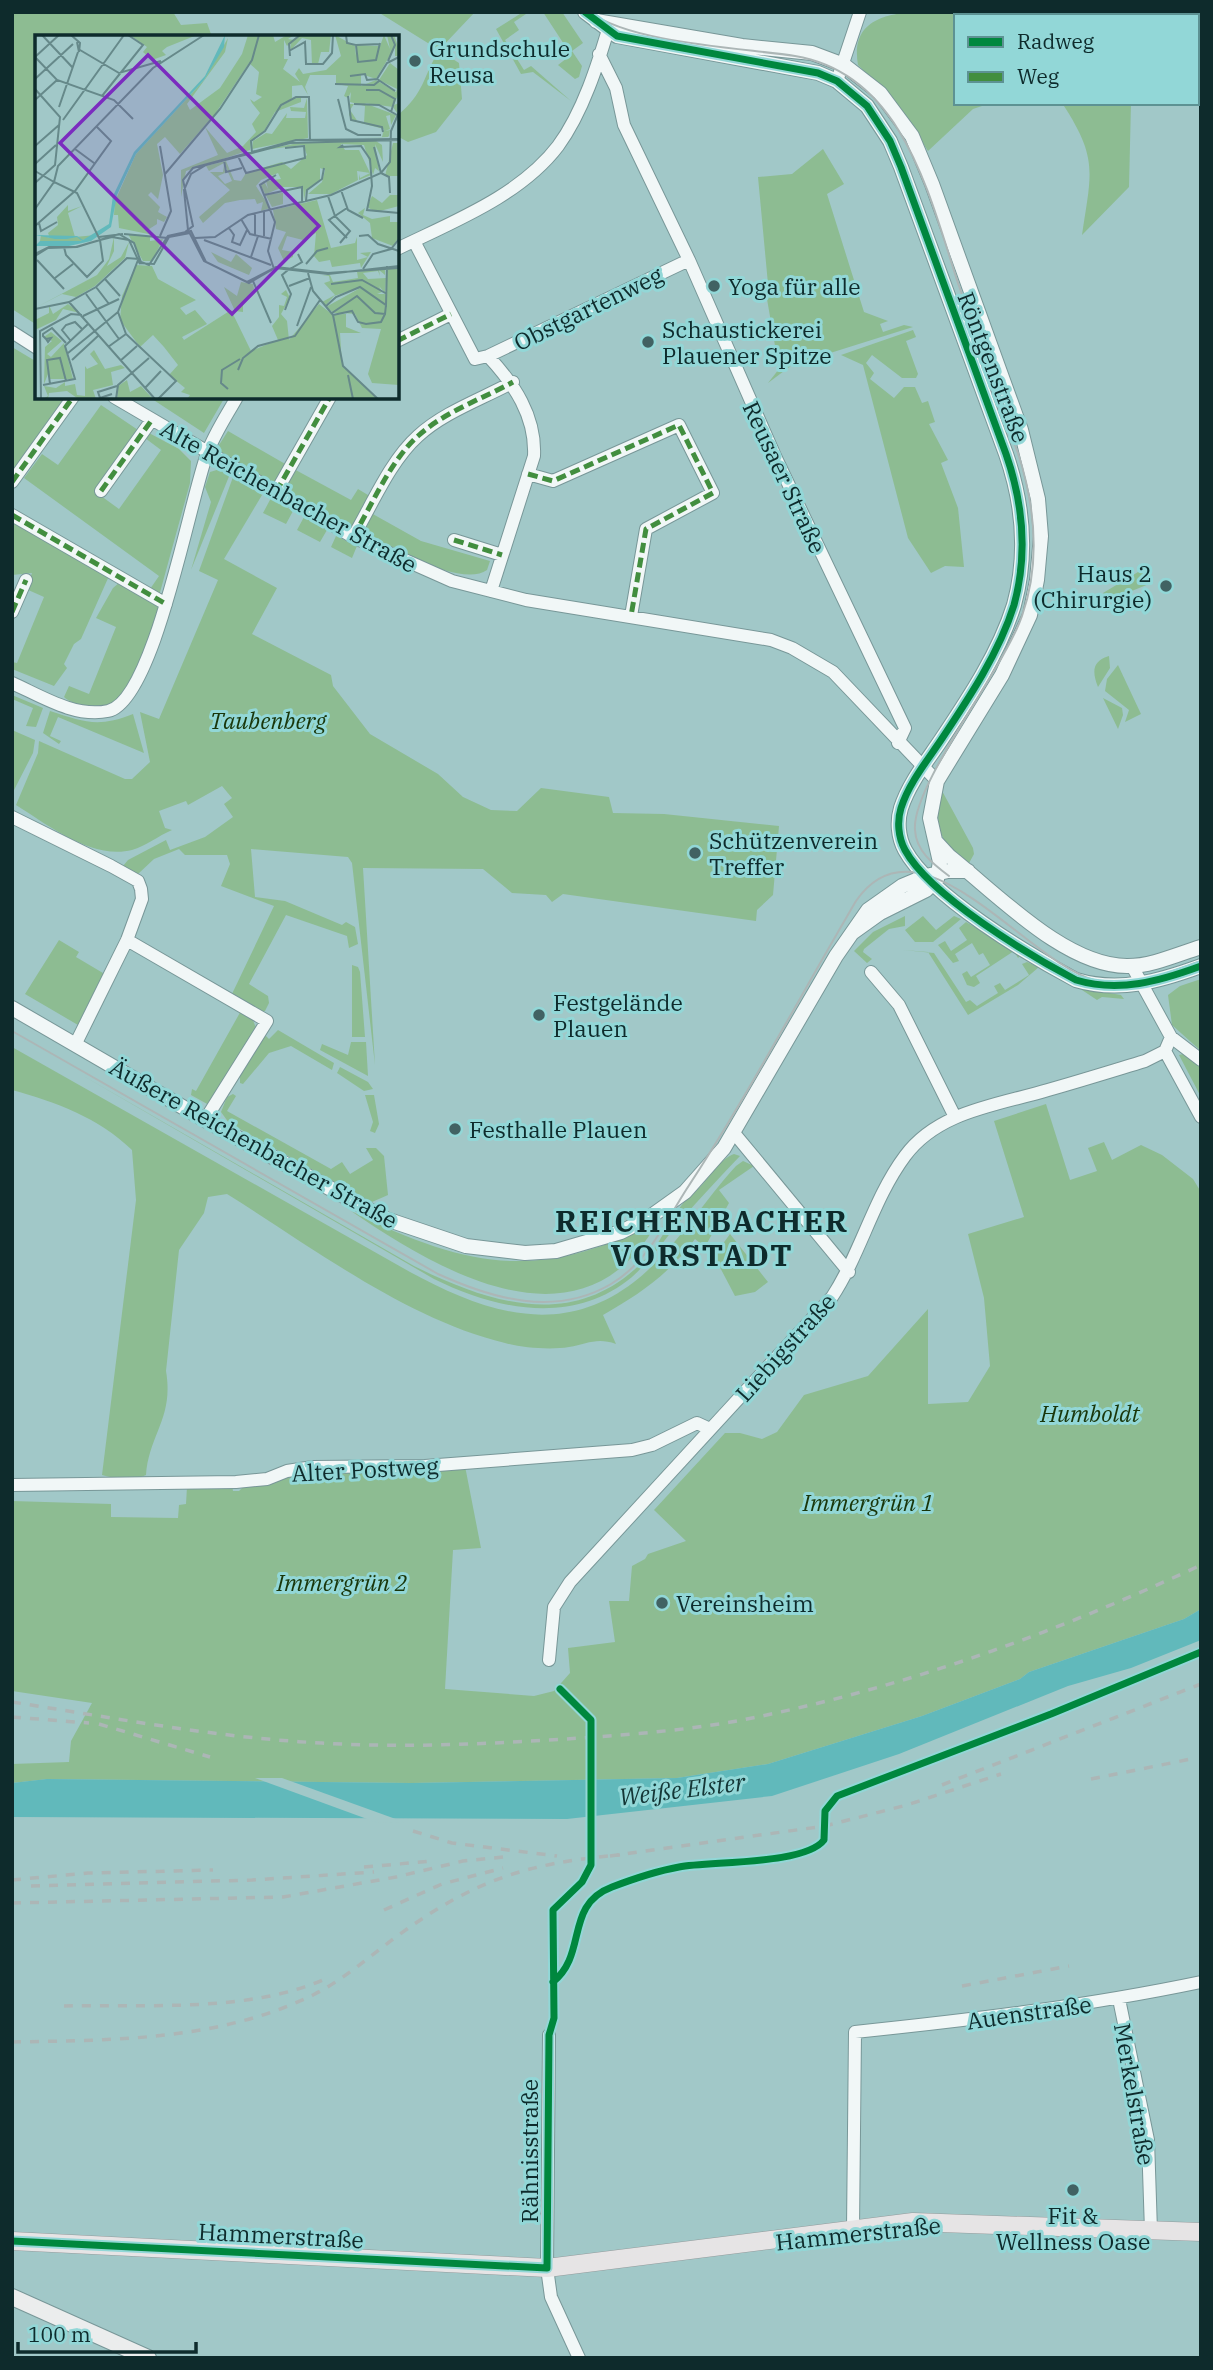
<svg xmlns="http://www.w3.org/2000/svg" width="1213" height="2370" font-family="'IBM Plex Serif',serif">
<rect width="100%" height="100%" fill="#a1c8c8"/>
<path fill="#8dbc92" d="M12 12H173L181 25 207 23 212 37H37V325L12 309Z
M378 12H475L439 50 459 63 462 99 436 132 408 142 397 136V116C425 92 422 79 439 50Z
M523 12H529L514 22 519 30 505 40 524 70 531 66 571 101 533 72 521 74 496 29Z
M543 12H562L583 43 572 51 582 66 579 77 575 79 558 65 571 55Z
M966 12H1175L1176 16H956V103H991L973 109 928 151 897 104 858 65C847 1 924 13 966 12Z
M1062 103H1131L1129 187 1082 235C1091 173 1099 159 1062 103Z
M823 149 844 184 827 194 864 312 888 321 880 324 883 332 904 325 913 327 792 365 768 383 779 369 767 299 759 292 768 284 758 177 792 174Z
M913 330 916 337 906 341 918 374 916 378H902L872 355 866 363 874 373 870 379 894 398 904 387H915L922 403 928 401 935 422 929 424 948 460 941 463 958 508 964 567 945 566 931 573 908 538 863 365 841 355Z
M12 347 37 362V397H67L12 476Z
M149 397H225L204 433Z
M101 405 141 432 97 493 119 509 161 450 145 438 149 433 179 449 191 461 190 483 159 596 148 592 159 576 24 478 42 454 58 465Z
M228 431 287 465 277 481H269L221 452 219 445Z
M292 468 351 500 358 489 373 498 354 526 350 527 287 493 284 487Z
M220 469 230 474 191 570 211 502 205 487 210 472Z
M233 477 262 495 224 559 277 588 252 634 331 675 333 686 370 734 438 774 463 797 491 810 517 811 541 788 609 797 613 813 664 814 779 826 773 895 757 910 756 921 563 894 552 902 546 895 512 893 483 869 363 868 375 1065 352 863 348 857 251 849 255 897 285 901 342 925 346 922 355 927 358 944 349 948 347 936 286 915 249 984 268 996 269 1003 265 1011 262 1012 231 996 274 906 221 886 230 864 227 855H185L179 849 154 859 138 874 123 866 128 860 166 840 170 850 205 837 233 817 224 804 232 798 222 786 188 805 186 801 159 811 165 828 172 830C158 836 146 846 132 850 92 860 48 825 16 805L38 753 39 741 125 779H132L150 762 140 712 159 719 218 580 199 571Z
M271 498 293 511 286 524 263 513Z
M371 513 421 541 490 561 487 570C462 588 390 547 365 535L362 530Z
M304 517 327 530 320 542 297 530Z
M12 519 109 576 81 639 74 644 64 664 67 668 54 686 12 669V662L17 663 44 597 26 589 32 573 12 575Z
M336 536 357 546 352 558 331 547Z
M1143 569 1149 584 1107 601 1103 593Z
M120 582 159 606C148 639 133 723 83 706 76 703 69 702 64 697L69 686 89 694 116 627 96 618 113 588Z
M1109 656 1110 668 1098 687C1092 672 1092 661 1109 656Z
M1118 665 1141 714 1125 722 1129 710 1105 691 1107 679Z
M12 695 43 708 36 727 26 726 33 708 12 699Z
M1103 698 1122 708 1123 715 1118 729Z
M50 711C84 722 98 728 133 714L144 753 58 717 50 736 61 741 59 744 43 733Z
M12 730 35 740 33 753 12 794Z
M941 789 973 848 974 854 968 865C938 840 934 827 941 789Z
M905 916V926L889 929 864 949 863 952 872 959 867 963 854 951 873 932Z
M923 916 936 930 954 916 961 919 933 942H915L905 930Z
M966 922 1022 954 1018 958 1014 951 976 976 980 983 974 987 967 985 962 974 967 971 971 977 990 965 983 953 979 955 972 943 955 954 959 961 953 963 938 945 945 941 951 951 967 940 959 928Z
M59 940 79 952 76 957 108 976 78 1025 25 994Z
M903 950 934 953 966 1002 970 1000 977 1006 998 993 994 986 1000 983 1005 990 1029 975 1022 964 1027 962 1039 967 1018 985 968 1015 928 952Z
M352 965 358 967 360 972 365 1037H352Z
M1201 979V1051L1172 1025 1168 995 1180 986Z
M1079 988 1121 995 1124 999 1102 997 1097 1000Z
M242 1009 251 1015 256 1028 209 1105 191 1095 192 1089 196 1091Z
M278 1030 334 1063 332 1070 291 1046 269 1053 243 1084 240 1083V1075L265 1035 269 1039Z
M351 1042H366L368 1076 320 1050 322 1044 348 1055Z
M12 1047 410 1272C484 1312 560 1339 634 1282 673 1252 702 1203 736 1166L743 1161 754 1166 719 1190 729 1203 705 1247 695 1239C670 1273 640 1294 603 1315L616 1344C597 1337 587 1344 569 1347 551 1350 523 1348 505 1343 406 1319 312 1247 227 1194L208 1197 204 1213 179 1250 166 1371C174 1418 149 1434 146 1475 134 1481 115 1479 102 1475L136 1200 132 1150C99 1118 56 1102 12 1090Z
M1183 1054 1201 1068V1097L1179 1055Z
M340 1067 368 1082 373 1089 364 1091 337 1073Z
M80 1074 414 1266C495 1306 580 1332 649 1255 662 1240 669 1221 681 1206 686 1199 694 1194 700 1187 710 1177 721 1158 734 1154L740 1156C720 1177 700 1198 681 1220 665 1239 651 1260 632 1277 573 1326 497 1310 434 1279Z
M233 1094 236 1096 227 1111 331 1169 342 1162 350 1174 373 1160 366 1148H376L384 1156 388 1195 372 1202 358 1195 229 1123 221 1112 227 1097Z
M365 1095H374L379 1124 375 1133 370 1131 373 1122Z
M1046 1104 1070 1180 1097 1171 1088 1148 1104 1142 1112 1160 1141 1145 1162 1155 1193 1179 1201 1192V1609L1184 1619 1029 1672 1020 1679 922 1716 768 1764 677 1778 411 1783 48 1779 12 1783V1764L69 1762 71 1741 92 1703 12 1691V1501L111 1504V1517L178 1518 179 1505 186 1504 187 1487 232 1485 233 1491H239L244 1486 307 1472 371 1473 465 1466 481 1548 453 1550 445 1689 534 1696 554 1691 570 1673 568 1648 615 1642 609 1601H629L632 1566 645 1559 648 1554 686 1541 654 1510 725 1433H740L762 1439 777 1432 804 1395 868 1376 928 1309V1404L968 1402 990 1366 984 1298 968 1234 1024 1217 994 1121Z
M351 1211C467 1268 539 1283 658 1221 584 1356 443 1274 351 1211Z
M730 1234 768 1282 755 1292 735 1296 714 1256Z"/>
<path fill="#61b9bb" d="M1201 1609V1640L1131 1668 1068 1686 899 1754 772 1796 567 1819 12 1817V1783L47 1779 411 1783 677 1778 768 1764 922 1716 1020 1679 1029 1672 1184 1619Z"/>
<path fill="#a1c8c8" d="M255 1778H282L404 1822 378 1823Z"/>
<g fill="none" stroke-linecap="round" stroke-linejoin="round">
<g stroke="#789798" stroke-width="14">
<path id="minor" d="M599 54 616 88 624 125 689 260 775 456 905 728 898 743
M837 81 860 12
M414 241 475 359 488 356 689 260
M397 249C452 222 520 196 558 146 583 112 598 64 610 23
M12 332 37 348
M397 341 451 314
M488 356C514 384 536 416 534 456L491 591
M114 397 353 537 452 581 526 600 771 640 792 648 833 672 937 781
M528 474 553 481 679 425 713 493 646 529 631 616
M12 482 73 397
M101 491 151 421
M276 492 330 397
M12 515 166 604
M353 537C372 505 390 461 418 436 444 412 482 399 513 382
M454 540 502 555
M12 612 26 580
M12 683C41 696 75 718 108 711 154 702 190 499 207 454 214 434 227 415 237 397
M12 817 111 866 138 881 141 889 142 899 127 940 75 1045
M127 940 267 1021 205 1120
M1132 966 1171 1037 1201 1060
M871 972 899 1005 955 1117
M1165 1051 1201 1117
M734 1133 849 1272
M12 1485 236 1482 267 1479 287 1471 313 1467 425 1466 632 1450 652 1445 697 1423 710 1429
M549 1660 554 1607 570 1582 832 1297C861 1253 873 1199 905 1156 938 1111 998 1105 1048 1090 1080 1081 1112 1071 1145 1061L1165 1051 1171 1037
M1119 1999 1148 2140 1151 2231
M549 2035 547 2268 551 2297 579 2358
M853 2229 855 2032C971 2020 1086 2006 1201 1982"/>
</g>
<g stroke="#789798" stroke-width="16">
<path id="tertiary" d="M585 12 617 36 818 73 837 81 867 106 890 141 901 167 1006 454C1023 503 1028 554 1014 605 999 653 969 698 941 740 927 761 909 783 901 808 897 821 898 837 905 850 930 896 1029 955 1076 980 1119 993 1160 981 1201 966
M596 21 742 46 812 53 844 65 880 93 912 136 932 184 1021 430 1038 499 1041 536 1037 580 1030 615 1002 675 937 781 930 818 940 862 937 879 926 890 880 913 852 933
M937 843 949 856C996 893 1066 967 1128 966 1152 966 1178 954 1201 947
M12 1008 205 1120 386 1219 466 1246 525 1253 556 1251 621 1232 650 1217 685 1192 724 1148 836 956 868 910 902 886 926 876 948 871H968"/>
</g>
<g stroke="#789798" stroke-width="18">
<path id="secondary" d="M12 2297 148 2358"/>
</g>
<g stroke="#939b9c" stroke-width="19">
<path id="primary" d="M12 2241 547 2268 913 2222 1201 2232"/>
</g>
<use href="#minor" stroke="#f1f7f7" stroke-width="12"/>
<use href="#tertiary" stroke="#f1f7f7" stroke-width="14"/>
<use href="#secondary" stroke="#ebeded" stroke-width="16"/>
<use href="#primary" stroke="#e6e4e5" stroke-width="18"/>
<path stroke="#acb6b6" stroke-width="2" d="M590 12C630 43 742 48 795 56 903 74 929 195 958 283 978 340 997 397 1018 453 1035 506 1041 562 1022 616 1004 669 911 786 915 830 916 851 933 864 949 876
M12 1031 438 1274C493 1299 555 1317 611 1284 647 1263 665 1223 686 1190 747 1097 799 998 856 901 920 808 1027 964 1097 981 1132 990 1168 972 1201 961"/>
<path stroke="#acb6b6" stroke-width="3.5" stroke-dasharray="9 9" stroke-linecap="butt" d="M12 1702C115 1718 218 1738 322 1743 403 1748 485 1744 567 1739 623 1735 681 1731 737 1721 898 1690 1053 1634 1201 1565
M12 1717 89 1723
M99 1724 210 1757
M1091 1779 1196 1758
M942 1785 1201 1684
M413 1831 452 1843 557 1856
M610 1856 825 1826 907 1805 1001 1774
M364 1867 433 1861
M12 1880 88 1873 213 1870
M31 1886 252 1880 374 1872
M12 1903 283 1897 396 1877 463 1861 503 1857
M384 1910 442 1884 503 1868
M962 1986 1069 1966
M64 2006C147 2004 248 2013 325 1979
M12 2042C115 2040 218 2041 313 1995 345 1979 371 1955 400 1934 475 1880 527 1863 620 1855"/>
<path stroke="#428e3f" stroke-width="5" stroke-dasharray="10 5" stroke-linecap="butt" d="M397 341 451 314
M528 474 553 481 679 425 713 493 646 529 631 616
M12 482 73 397
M101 491 151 421
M276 492 330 397
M12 515 166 604
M353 537C372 505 390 461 418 436 444 412 482 399 513 382
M454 540 502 555
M12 612 26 580"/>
<g stroke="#92d7d7" stroke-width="11">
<path id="cycleway" d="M585 12 617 36 818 73 837 81 867 106 890 141 901 167 1006 454C1023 503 1028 554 1014 605 999 653 969 698 941 740 927 761 909 783 901 808 897 821 898 837 905 850 930 896 1029 955 1076 980 1119 993 1160 981 1201 966
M553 1982C588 1954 564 1905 612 1887 633 1879 657 1871 679 1867 711 1861 805 1865 824 1840L825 1811 837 1796 1051 1714 1201 1652
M12 2241 547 2268 549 2035 554 2018 553 1910 582 1882 591 1865V1720L560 1689"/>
</g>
<use href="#cycleway" stroke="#00873e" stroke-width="7"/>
</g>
<g fill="#416263" stroke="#92d7d7" stroke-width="2.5">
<circle cx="415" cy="61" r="7"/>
<circle cx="714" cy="286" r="7"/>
<circle cx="648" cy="342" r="7"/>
<circle cx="1166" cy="586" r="7"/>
<circle cx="695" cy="853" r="7"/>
<circle cx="539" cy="1015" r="7"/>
<circle cx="455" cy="1129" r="7"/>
<circle cx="662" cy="1603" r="7"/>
<circle cx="1073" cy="2190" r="7"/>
</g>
<g text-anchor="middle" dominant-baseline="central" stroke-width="6" stroke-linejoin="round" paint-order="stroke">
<g font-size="23" fill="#0e2b2c" stroke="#92d7d7" text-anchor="start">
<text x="429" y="48">Grundschule<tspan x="429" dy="26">Reusa</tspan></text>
<text x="728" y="286">Yoga für alle</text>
<text x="662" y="329">Schaustickerei<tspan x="662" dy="26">Plauener Spitze</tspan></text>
<text x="1152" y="573" text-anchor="end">Haus 2<tspan x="1152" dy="26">(Chirurgie)</tspan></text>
<text x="709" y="840">Schützenverein<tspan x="709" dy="26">Treffer</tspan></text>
<text x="553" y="1002">Festgelände<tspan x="553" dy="26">Plauen</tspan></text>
<text x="469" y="1129">Festhalle Plauen</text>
<text x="676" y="1603">Vereinsheim</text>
<text x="1073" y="2215" text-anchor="middle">Fit &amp;<tspan x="1073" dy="26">Wellness Oase</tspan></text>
</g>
<g font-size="23" fill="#0e2b2c" stroke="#92d7d7">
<text transform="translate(588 308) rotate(-26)">Obstgartenweg</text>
<text transform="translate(994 367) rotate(69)">Röntgenstraße</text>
<text transform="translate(785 477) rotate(65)">Reusaer Straße</text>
<text transform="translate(289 496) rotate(29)">Alte Reichenbacher Straße</text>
<text transform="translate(254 1143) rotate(29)">Äußere Reichenbacher Straße</text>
<text transform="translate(785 1347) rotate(-48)">Liebigstraße</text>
<text transform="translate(365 1469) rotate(-3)">Alter Postweg</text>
<text transform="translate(1029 2012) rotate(-8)">Auenstraße</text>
<text transform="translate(1135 2094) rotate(80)">Merkelstraße</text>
<text transform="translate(529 2151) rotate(-90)">Rähnisstraße</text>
<text transform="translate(858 2233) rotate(-6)">Hammerstraße</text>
<text transform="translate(281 2235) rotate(3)">Hammerstraße</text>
</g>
<g font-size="23" font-style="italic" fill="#19360a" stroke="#92d7d7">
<text x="268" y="720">Taubenberg</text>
<text x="1090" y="1413">Humboldt</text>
<text x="868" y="1502">Immergrün 1</text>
<text x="342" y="1582">Immergrün 2</text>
</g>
<g font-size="24" font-style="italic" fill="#143636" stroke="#92d7d7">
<text transform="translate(682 1789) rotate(-7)">Weiße Elster</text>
</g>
<g font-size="30" font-weight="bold" letter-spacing="2" fill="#0e2b2c" stroke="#92d7d7">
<text x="702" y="1220">REICHENBACHER<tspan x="702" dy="34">VORSTADT</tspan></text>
</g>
</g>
<g transform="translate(35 35)">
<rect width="364" height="364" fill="#a1c8c8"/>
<path d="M95 0H162L132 12 127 16 131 20 117 25 108 17 112 12ZM213 0H238L240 7 252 0H259L253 4 259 5 266 0H296L294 17H286L283 29H277L276 5 267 3 255 16 256 7 252 11 249 5V24H253L248 34 265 47 260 39 264 33 268 39 291 35 306 21 300 0 320 11 321 21 322 10 345 11 349 0 355 14 352 0H359L364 14V21H360V12L341 44 326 39V51L341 45 361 57 362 54 344 45 355 28 364 35V57L359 70 364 68 362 78 358 72 329 68 361 80 356 90 355 80 351 81 355 94 350 96 355 95 354 101 353 102 328 103 347 102 349 94 318 86 314 80V69H319L315 75 323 87 329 88 330 71 315 67 316 57 313 63 309 61 313 51 301 49V40H275L270 52 273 60 267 50 257 51V63L242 74 258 64 266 62V67L240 77 229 96 216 106 215 115 151 136 146 162V135L183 120 170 92 192 118 208 111 221 97 217 89 225 78 217 68 215 64 219 67 227 62 221 59 224 37 214 28 180 79 145 119 130 102 122 109 128 140 123 164 116 157 113 160 125 172 123 177 132 182 129 187 122 184V189L111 196 123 201 84 193 83 180H79L80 166 101 119 169 45 193 3 190 17 152 69 155 75 185 53 207 19ZM272 63 273 103 217 114 218 106 231 98 237 99 252 78 251 83H270L271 77 256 76 255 72 269 73ZM341 106 347 110 348 127 340 109 344 136 340 133 338 140 329 110 306 109 310 115H324L336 140 324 145V139L325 143 335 138 322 136 323 145 296 159H273L287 147 290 135 285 133V146L271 155 269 165 268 152H248L231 159 248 158V169L237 172 225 149 229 146 233 154 231 146 246 144 243 138 226 145 221 151 235 173 226 176 228 167 222 169 220 164 205 165 190 168 168 188 164 182 195 155 175 137H188L189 130 190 138 183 141 190 149 197 146 189 128 174 136 171 131 191 126 199 145 206 146 211 138 247 127 256 134 272 120 268 110 228 115 268 107ZM358 108H364V141H350ZM355 160H364V171L341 177 332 172 337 161 347 168ZM282 165 296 213 320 208 322 202V225L333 222 325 218 336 217 326 233 325 228 297 232 295 225 284 227 279 221 281 198 268 205 252 201 247 215 258 217V222L249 226 243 213 251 197 241 194 238 175ZM33 170V176L47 171 33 178 40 202 61 200 43 207 5 206 6 200 15 203 13 198 23 190 22 182ZM330 173 328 180 337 184 355 181V187H364V202L358 211 337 203 335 188 323 178ZM93 199 115 202V206L128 204 117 226H108ZM79 202V216L72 231 86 222 94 207 90 223 60 251 41 262 27 259 0 273 62 240 74 224ZM176 217 196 227 201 219 217 233 214 240 183 227ZM101 230 117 231 123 244 161 265 145 273 151 280 160 275 172 289 147 302 149 305 196 275 216 316 243 305 237 291 244 282V270L249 271 252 262 246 259 251 255 255 263 246 279 252 286 254 305 284 269 298 280 320 278H299L291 272 327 252 299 261 290 271 287 267 300 260 289 248 295 246 294 241 287 240H295L298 247 323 243 322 237 350 233V240L344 235 345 241 343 236 328 238 333 244 351 243 350 258 344 251 347 257 342 259H351V273L352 233 364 234V350L337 348 333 339 346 294 327 293 320 279H311V292L326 298H305L307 330 343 364H152L155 360 146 357 150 353 134 340 143 330 129 312 118 300 105 312 85 285 87 261ZM206 247 218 249 219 254 208 266V277L200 276 189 252 202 261ZM33 269 45 278 28 274 21 285 0 295V285L14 278V270L18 279ZM16 297 27 306 12 319 16 322 29 308 38 344H15L13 339 9 349 10 312 17 306 9 302ZM59 315 70 334 86 330 90 333 76 337 78 350 58 355 61 364 42 363 32 356 14 358 13 364H8L13 361 9 351 21 353 30 347V351L40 349 42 360 50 361V331L52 334 63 329 55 319ZM92 345 95 357 106 351 118 364H82L83 351Z" fill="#8dbc92"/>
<path d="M190 0 189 12 169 45 101 119 82 160 76 192 56 206 34 211H0L5 206H47L42 202 32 204H20L0 200 42 201 48 205 74 189 78 161 99 117 170 41Z" fill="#61b9bb"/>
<path fill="none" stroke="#66898a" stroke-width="2" d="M7 0 38 33M36 0 45 8 44 17 42 7M311 0 312 8 321 10 323 27 341 25 345 8M321 10 345 9M45 15 84 38 126 26M254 16 270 7 271 29H288L297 18 298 0M255 21 254 9 265 0M0 22 22 45 79 65 98 84M0 22 24 0M353 26 360 10 356 0M315 41 330 39 332 45 342 44 360 56M0 44 38 9M342 44 352 28 364 22M300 49 339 50 344 46M0 54 25 82 20 130 0 148M331 55H344L360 64 356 77M67 61 108 10 93 0M313 61 316 85 347 92 348 97M303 64 311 94 323 100H346M0 65 22 45M319 69 344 70 362 80M24 72 43 17M28 85 89 0M308 110 305 112 326 111 335 124 337 151 332 175 364 178M0 111 24 90M125 111 136 176 125 201M339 112 346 138M40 114 59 128M217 118 216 106 230 96 246 70 261 62H274L275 106M203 121 211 138 270 123 269 111 250 113M189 125 191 137 207 133M0 129 21 110M0 136 19 147 0 174M346 138 354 142 355 158M130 139 185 74 217 25 224 0M306 155 313 175 328 183M229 160 267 152V166M293 161 300 181 315 196 305 208M271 166 272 155 287 144 289 133M229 176V201M206 184 215 199 237 204M4 188 6 196 22 187M0 191 40 156 76 106 62 92M194 193 199 200 197 207 205 210 212 195M150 197 158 191 148 145 158 133 261 105 364 104M89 199 133 203M220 201V178M324 201 333 200 343 209 364 216M64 202 88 199M160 203 180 202 213 180 296 160 346 138 355 127 356 96 364 77M312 203 294 185 312 173M169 205 236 230M29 212 31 220 52 242 68 226 65 205 77 202 94 205 105 229M0 219 14 212H41L65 205 42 158 19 147 23 131 118 33 169 0M0 221 13 213 42 212 84 199 99 208 106 227 114 230 133 201 156 196 171 227 212 247 241 232 293 238 364 233M216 222 223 201M2 225 29 254M103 225 83 277 91 299 141 346 123 364M104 228 119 229 134 202 155 198M271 229 282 216 293 213M240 233 214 248 169 226 153 195 149 155 156 139 171 130 255 108 364 105M240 233 293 239 364 231M239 234 233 216 240 187 225 150 241 140M255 234 267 227 263 219M328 234 338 219 356 214 364 204M273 238 278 256 298 280 308 331 343 364M20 243 38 229M70 244 85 261M218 246 236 288M296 249 327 245 352 259M254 251 275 243M61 252 74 269M51 259 84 304M34 267 120 364M290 272 301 262 325 252 351 270 352 231M0 274 34 267 61 252 92 223 104 224M250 275 256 259 247 240 253 235M297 278 322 261 340 278 350 279 351 270M298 280 317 276 323 287 331 289 346 287 350 279M48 281 84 264M262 291 276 252M11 304 16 303 13 307 11 304 8 301V299L17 293 31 308M35 305 27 295 31 290 40 287 47 294M73 312 91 299M33 318 83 277M37 325 64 300M85 326 102 311M203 335 208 323 223 311 260 301 285 265M313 340 318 364M15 349 12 325 25 323 31 346M8 350 40 344 30 311 54 288M110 353 126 336M193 354 186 348 187 335 205 324M77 359 65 363 63 357 82 351M6 364 5 296 36 279 47 280M81 364 83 350 114 323"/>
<path fill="#7b2cbf" fill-opacity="0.15" stroke="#7b2cbf" stroke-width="3.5" d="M113 20 284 191 197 279 25 108Z"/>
<rect width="364" height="364" fill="none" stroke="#0e2b2c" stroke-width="3.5"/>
</g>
<rect width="1213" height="2370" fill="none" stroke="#0e2b2c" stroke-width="28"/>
<rect x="954" y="14" width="245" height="91" fill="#92d7d7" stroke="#5d9293" stroke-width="2"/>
<rect x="968" y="37" width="35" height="10" fill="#00873e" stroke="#5d9293" stroke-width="2"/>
<text x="1017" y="49" font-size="21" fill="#0e2b2c">Radweg</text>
<rect x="968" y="72" width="35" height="10" fill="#428e3f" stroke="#5d9293" stroke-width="2"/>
<text x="1017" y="84" font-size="21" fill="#0e2b2c">Weg</text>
<path d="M18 2342v10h178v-10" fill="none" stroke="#0e2b2c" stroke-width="3.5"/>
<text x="28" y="2342" font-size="21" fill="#0e2b2c" stroke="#92d7d7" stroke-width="5" paint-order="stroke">100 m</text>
</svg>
